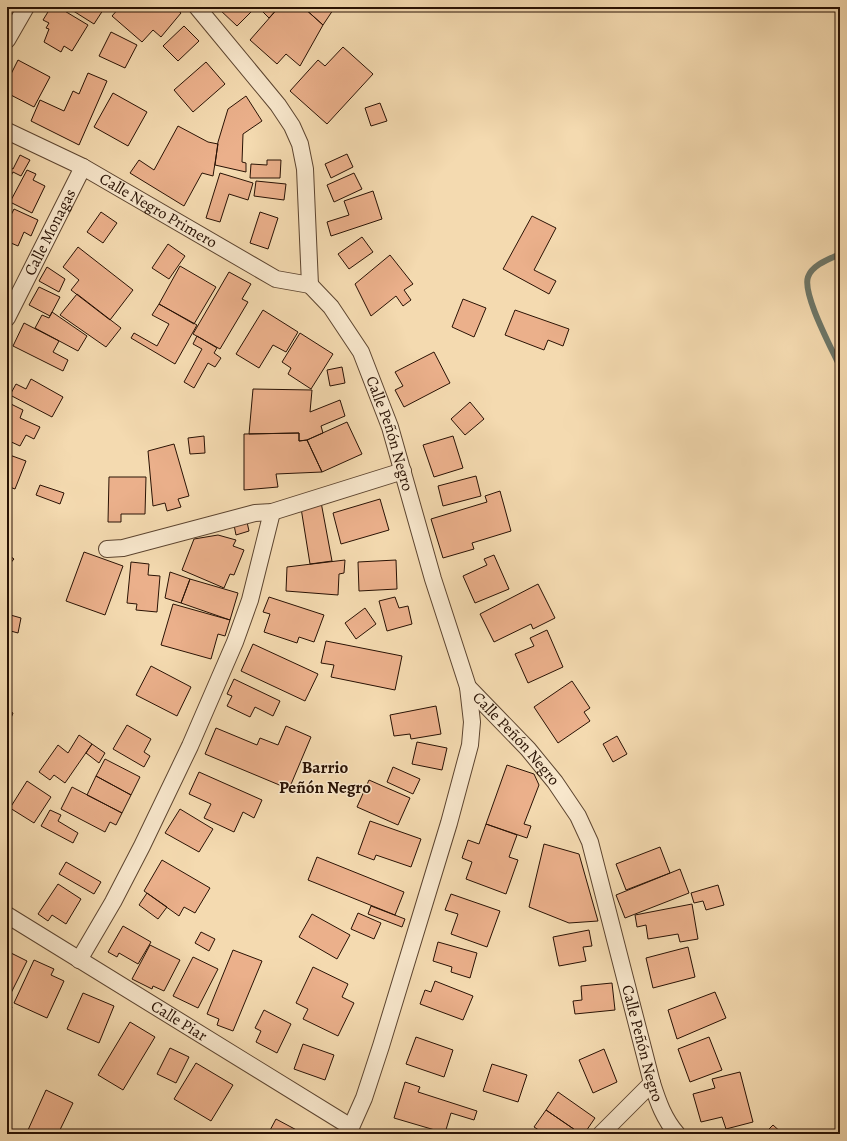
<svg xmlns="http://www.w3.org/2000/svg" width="847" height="1141" font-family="Alegreya,serif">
<rect width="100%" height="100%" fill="#f4dab0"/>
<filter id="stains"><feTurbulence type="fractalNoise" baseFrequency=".005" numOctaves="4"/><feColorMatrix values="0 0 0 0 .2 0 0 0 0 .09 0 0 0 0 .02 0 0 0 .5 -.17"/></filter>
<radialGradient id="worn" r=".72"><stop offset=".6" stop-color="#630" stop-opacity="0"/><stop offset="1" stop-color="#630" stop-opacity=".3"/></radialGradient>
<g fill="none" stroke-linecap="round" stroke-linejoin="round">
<path stroke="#6e7768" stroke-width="6" d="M840 254C829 259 812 265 808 277 802 294 832 349 840 367"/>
</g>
<path fill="#ebb08b" stroke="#291204" d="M51 7H58L88 25 72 51 64 46 61 52 44 42 49 29 46 28 49 23 43 20Z
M67 7H105L94 24Z
M120 7H174L181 13 161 37 153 30 142 42 112 16Z
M221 7H256L237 26 219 9Z
M258 7H279L269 18Z
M279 7H303L323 25 300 66 286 54 277 64 250 40Z
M303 7H335L323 25Z
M184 26 199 41 178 61 163 46Z
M111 32 137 45 125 68 99 56Z
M343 47 373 74 327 124 290 91 318 60 325 66Z
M18 60 50 77 34 107 7 93V82Z
M206 62 225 84 193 112 174 90Z
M88 73 107 81 79 145 31 121 40 100 64 111 73 91 79 94Z
M113 93 147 112 128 146 94 127Z
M246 96 262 121 243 134 242 162 246 163V172L215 165 218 142 228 109Z
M380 103 387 121 371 126 365 108Z
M178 126 208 142 218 144 213 176 202 173 184 206 130 173 139 160 154 170Z
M347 154 353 167 331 178 325 164Z
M20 155 30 160 21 176 13 172 7 183V166L13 169Z
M267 160H281L280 178H250L251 164 267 165Z
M27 170 36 174 33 180 45 186 32 213 10 202Z
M220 173 253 183 248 200 229 194 220 222 206 218Z
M354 173 362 189 334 202 327 185Z
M256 181 286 184 284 200 254 196Z
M373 191 382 219 331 236 327 222 349 215 344 201Z
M14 209 38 220 31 236 24 232 18 246 11 243 7 252V215L10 217Z
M101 212 117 223 103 243 87 232Z
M260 212 278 218 268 249 250 243Z
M532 216 556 228 534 270 556 281 549 294 503 269Z
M362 237 373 252 349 269 338 254Z
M168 244 185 256 169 279 152 268Z
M78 247 133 290 110 320 71 290 79 280 63 267Z
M390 255 413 284 404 290 411 300 403 306 396 296 371 316 355 284Z
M180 266 216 287 194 324 159 304Z
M47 267 65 279 59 292 39 281Z
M229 272 251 284 242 299 248 302 220 349 193 334Z
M39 287 60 297 50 316 29 305Z
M77 294 121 328 106 347 60 315Z
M463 299 486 308 474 337 452 327Z
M159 304 197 325 175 364 131 338 134 333 157 346 169 324 152 315Z
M263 310 298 332 286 352 273 345 259 368 236 354Z
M515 310 569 329 563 346 548 340 544 350 505 335Z
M52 312 87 336 78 351 35 328 42 315 49 318Z
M24 323 59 341 53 352 68 360 63 371 13 346Z
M300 333 333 354 311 389 288 374 291 368 282 362Z
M197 336 217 348 214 353 221 358 215 367 208 363 194 388 184 382 202 349 193 344Z
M434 352 450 383 404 407 395 390 403 386 395 372Z
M342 367 345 383 330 386 327 370Z
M31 379 63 397 52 417 10 395 16 384 26 389Z
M253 389 312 390 310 412 340 400 345 416 321 426 323 433 307 440 299 441V433L249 434Z
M7 402 23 410 20 418 40 427 34 439 26 435 20 446 7 440Z
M470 402 484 419 465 435 451 419Z
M347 422 362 454 322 472 307 440Z
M299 433V441L307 440 322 472 276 474 278 487 244 490V434Z
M204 436 205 453 190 454 188 438Z
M453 436 463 468 434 477 423 445Z
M174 444 189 496 178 499 181 507 167 511 165 503 153 506 148 451Z
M7 454 26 461 15 489 7 486Z
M476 476 481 496 443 506 438 486Z
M109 477H146L145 514H121V522H108Z
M40 485 64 493 60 504 36 495Z
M500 491 511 531 472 543 474 549 443 558 431 519 487 502 485 496Z
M380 499 389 530 341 544 333 513Z
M321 502 332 561 310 564 301 508Z
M247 522 249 531 236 535 234 525Z
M218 535 236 540 233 546 244 550 234 575 230 574 224 588 182 570 194 539Z
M84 552 123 566 105 615 66 601Z
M7 554 14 559 7 567Z
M494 555 509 589 475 603 463 576 487 565 484 559Z
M345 560 344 573 339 574 338 595 286 591 287 567Z
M396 560 397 589 359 591 358 562Z
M131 562 149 564 148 575 160 576 157 612 136 610 137 604 127 603Z
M170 572 190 579 181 603 165 598Z
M7 579 11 581 7 593Z
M190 579 238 593 230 620 181 603Z
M538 584 555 618 533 629 531 624 494 642 480 614Z
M269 597 324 615 314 642 299 637 297 643 264 632 270 614 263 612Z
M395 597 399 608 408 606 412 624 387 631 379 601Z
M173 604 230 620 225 636 218 634 211 659 161 645Z
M365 608 376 624 356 639 345 623Z
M7 614 21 618 18 633 7 630Z
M547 630 563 667 528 683 515 654 534 646 530 638Z
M326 641 402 656 395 690 331 677 334 665 321 663Z
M253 644 318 674 305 701 241 671Z
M151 666 191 687 177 716 136 695Z
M234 679 280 701 273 716 255 707 250 717 227 706 232 696 227 694Z
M572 681 590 708 584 712 590 721 558 743 534 707Z
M436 706 441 734 411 739 410 734 394 736 390 715Z
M7 710 13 713 7 728Z
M127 725 151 739 144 752 150 756 144 767 113 749Z
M286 726 311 737 289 789 205 754 216 728 257 745 260 738 278 745Z
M79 735 92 744 65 783 54 775 50 780 39 772 58 745 68 753Z
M617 736 627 754 613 762 603 744Z
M417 742 447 748 442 770 412 764Z
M92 744 105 753 99 763 86 753Z
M105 759 140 777 131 795 96 776Z
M507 765 534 774 539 785 524 824 531 826 527 838 486 824Z
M393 767 420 779 413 794 387 782Z
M199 772 262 800 254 818 243 812 234 832 204 818 211 804 189 794Z
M96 776 131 795 122 813 87 795Z
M369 780 410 798 398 825 357 807Z
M27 781 51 797 34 823 10 808Z
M72 787 122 813 116 825 110 822 105 832 61 809Z
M180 809 213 829 199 852 165 833Z
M50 810 61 815 58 821 78 833 73 843 41 826Z
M370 821 421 839 411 867 376 855 374 860 358 854Z
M486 824 517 835 509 857 518 860 506 894 466 879 472 862 462 858 468 840 479 844Z
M544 844 579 854 598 921 569 923 529 907Z
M660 847 670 873 626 890 616 864Z
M317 857 404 892 395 915 308 880Z
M162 860 210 888 195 913 184 907 179 916 144 891Z
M66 862 101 882 94 894 59 874Z
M680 869 689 893 625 918 616 895Z
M58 884 81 899 66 924 52 915 48 921 38 914Z
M718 885 724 905 706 910 703 901 694 903 691 893Z
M147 893 167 907 158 919 139 905Z
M451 894 500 911 487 947 451 934 458 914 445 910Z
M692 904 698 939 680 942 678 934 648 939 646 925 637 927 635 915Z
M371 906 405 919 402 927 368 914Z
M358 913 381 923 374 939 351 929Z
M312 914 350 935 337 959 299 937Z
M123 926 151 942 138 964 119 953 117 957 108 952Z
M589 930 592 946 583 947 586 961 559 966 553 937Z
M201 932 215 939 209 951 195 943Z
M438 942 477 953 470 978 451 972 452 967 433 961Z
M150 945 180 960 164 991 153 986 152 989 132 979Z
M688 947 695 977 653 988 646 958Z
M233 950 262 961 233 1031 217 1025 219 1019 207 1014Z
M7 951 27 961 7 1001Z
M193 957 218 969 198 1008 173 996Z
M34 960 54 969 51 975 64 981 47 1018 14 1003Z
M313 967 348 984 342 997 354 1003 338 1036 303 1019 308 1009 296 1003Z
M435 981 473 996 463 1020 420 1004 425 990 431 992Z
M612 983 615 1010 575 1014 573 1001 582 1000 581 986Z
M715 992 726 1018 677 1039 668 1010Z
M83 993 114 1006 99 1043 67 1029Z
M7 1005 12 1007 7 1017Z
M264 1010 291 1024 277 1053 256 1042 261 1031 255 1028Z
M130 1022 155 1037 123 1090 98 1075Z
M416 1037 453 1050 444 1077 406 1064Z
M709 1037 722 1070 690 1082 678 1049Z
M303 1044 334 1055 325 1080 294 1069Z
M170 1048 189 1057 176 1083 157 1074Z
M604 1049 617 1082 593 1093 579 1060Z
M196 1063 233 1085 211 1121 174 1099Z
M492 1064 527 1075 518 1102 483 1091Z
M740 1072 753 1122 726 1129 722 1117 701 1122 693 1094 715 1088 712 1079Z
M405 1082 420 1087 418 1092 477 1111 474 1120 451 1113 445 1133 394 1118Z
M46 1090 73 1103 58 1134H37L28 1130Z
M558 1092 595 1118 584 1134H581L546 1110Z
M546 1110 581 1134H545L534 1127Z
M276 1119 304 1134H268Z
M773 1125 783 1134H764Z
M389 1130 402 1134H388Z"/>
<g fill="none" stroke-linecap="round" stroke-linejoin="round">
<g stroke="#5c442f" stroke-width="18">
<g id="minor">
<path d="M197 7 278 105 292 126 300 144 305 169 310 285"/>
<path d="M7 40 26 7"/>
<path id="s1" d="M7 131 83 167 276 279 310 285"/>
<path id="s2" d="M310 285 331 307 361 352 390 427 433 579 468 687 528 749 555 782 578 816 590 842 652 1083C658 1102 664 1119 677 1134"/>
<path id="s3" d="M7 318 83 167"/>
<path d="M107 549 123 548 255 513 272 512 403 471"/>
<path id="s4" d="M7 915 351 1127"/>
<path d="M79 960 113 902 142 846 190 746 235 642 250 600 272 512"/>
<path d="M348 1134 364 1098 381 1046 449 823 470 745 472 722 468 687"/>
<path d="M601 1134 652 1083"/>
</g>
</g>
<use href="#minor" stroke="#f8e7cc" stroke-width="16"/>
</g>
<g text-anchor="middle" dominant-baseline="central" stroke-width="3" stroke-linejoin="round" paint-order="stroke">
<g font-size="16" fill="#291204" stroke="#f8e7cc">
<text stroke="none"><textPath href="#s1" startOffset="171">Calle Negro Primero</textPath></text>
<text stroke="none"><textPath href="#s3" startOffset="96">Calle Monagas</textPath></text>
<text stroke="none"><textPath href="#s2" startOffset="171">Calle Peñón Negro</textPath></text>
<text stroke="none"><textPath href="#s2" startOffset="507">Calle Peñón Negro</textPath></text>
<text stroke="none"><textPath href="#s4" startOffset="202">Calle Piar</textPath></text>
<text stroke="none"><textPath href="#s2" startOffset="843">Calle Peñón Negro</textPath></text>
</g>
<g font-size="17" font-weight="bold" fill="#291204" stroke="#f8e7cc">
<text x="325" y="767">Barrio<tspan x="325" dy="20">Peñón Negro</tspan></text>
</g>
</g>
<rect width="847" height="1141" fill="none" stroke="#f4dab0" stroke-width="24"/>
<rect x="8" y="8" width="831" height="1125" fill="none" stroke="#291204" stroke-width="2"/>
<rect x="12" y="12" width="823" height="1117" fill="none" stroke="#291204"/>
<rect width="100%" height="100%" filter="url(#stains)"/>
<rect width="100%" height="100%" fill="url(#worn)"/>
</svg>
